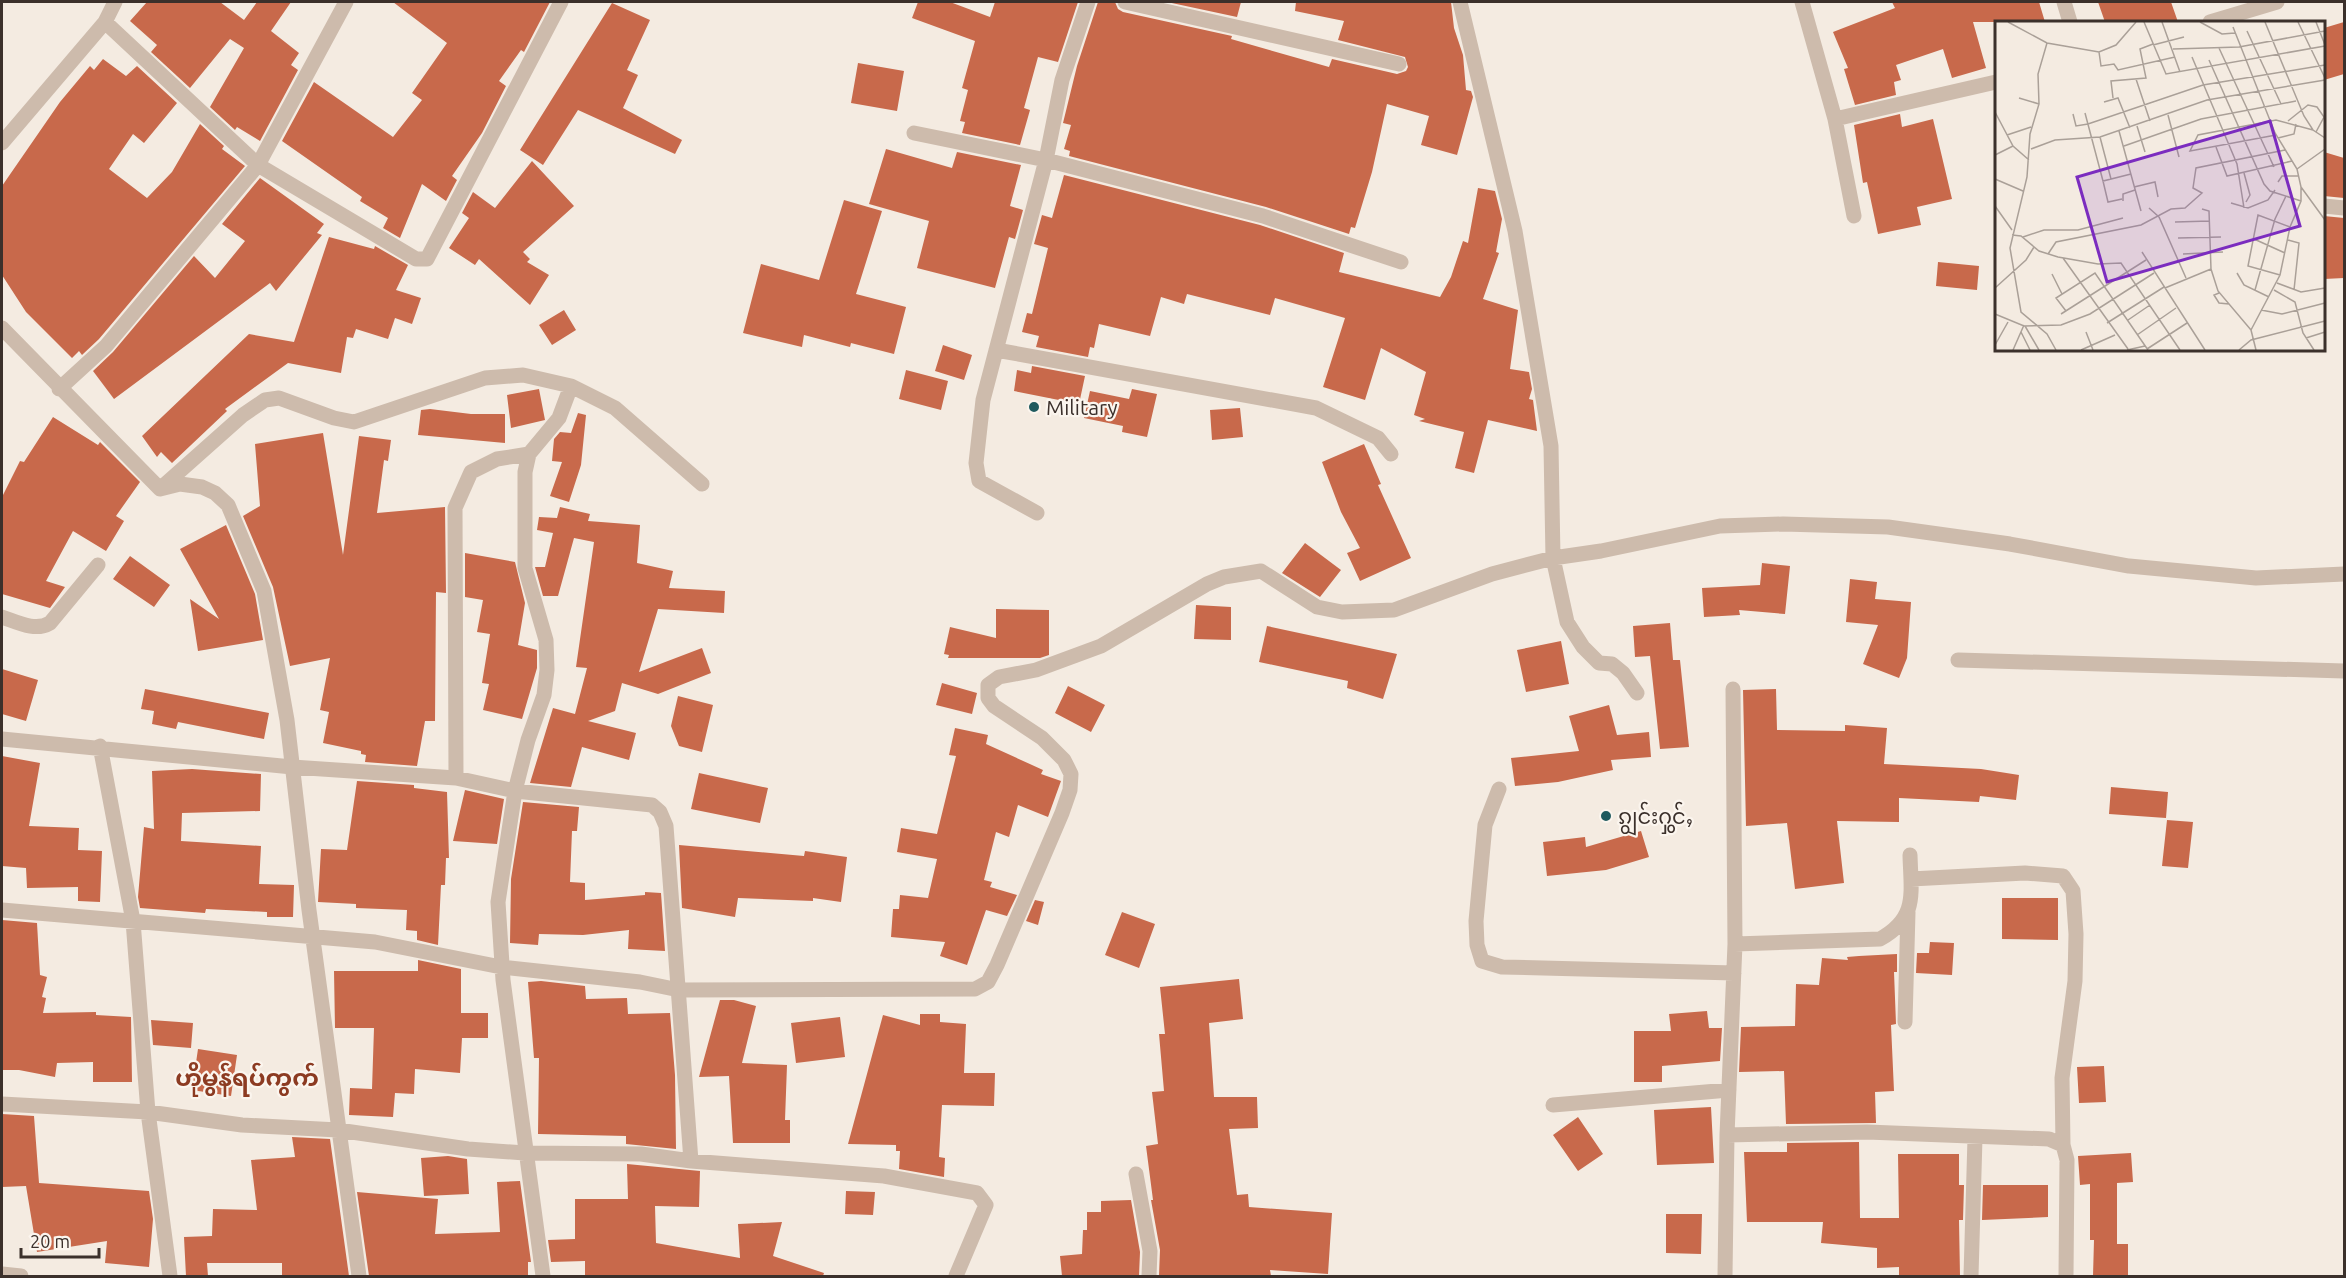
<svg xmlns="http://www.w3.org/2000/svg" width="2346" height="1278" font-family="Ubuntu,'Noto Sans Myanmar',sans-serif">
<rect width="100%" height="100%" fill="#f4ebe1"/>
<path fill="#c8694b" d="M147 2H220L244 20 257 2H291L271 31 299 53 291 65 298 70 260 141 237 127 235 130 210 107 244 48 230 39 190 88 151 52 157 45 130 21Z
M393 2H550L524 52 521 50 499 81 506 86 482 133 452 176 457 180 446 201 422 184 400 238 383 228 388 218 360 201 362 197 282 141 314 82 393 137 422 100 412 93 447 43Z
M918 2H950L990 17 995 2H1078L1058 62 1038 57 1024 108 1030 110 1020 145 962 133 965 122 960 121 968 90 962 88 975 41 912 18Z
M1098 2H1115L1118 9 1123 12 1232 36 1231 39 1329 67 1332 59 1397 74 1406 71 1408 67 1405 57 1338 40 1344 21 1295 11 1296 2H1451L1454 28 1463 55 1466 90 1471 91 1473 97 1457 155 1421 145 1429 116 1387 104 1372 172 1355 228 1351 227 1349 234 1266 207 1069 156 1070 151 1064 149 1071 125 1063 123 1077 66Z
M1167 2H1241L1237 17Z
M1892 2H2039L2045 22H1973L1986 68 1952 78 1943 49 1896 65 1901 80 1894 82 1896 95 1855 105 1844 69 1848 68 1833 32 1895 8Z
M2098 2H2171L2178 22H2105Z
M612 3 650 20 627 70 638 75 623 108 682 140 675 154 578 110 543 165 520 150Z
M2344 22V74L2324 80V28Z
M103 59 126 76 137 66 177 103 144 143 133 134 109 169 147 198 172 172 200 124 224 146 222 149 245 166 99 339 82 355 79 351 72 358 26 312 2 275V186L60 102 90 66 94 70Z
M858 63 904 71 897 111 851 103Z
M1900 114 1902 127 1933 119 1952 199 1917 207 1921 225 1878 234 1867 182 1863 183 1854 125Z
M886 149 952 168 957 152 1021 165 1010 206 1023 210 1015 239 1009 237 995 288 917 268 929 221 869 204Z
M2324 152 2344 158V198L2324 196Z
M532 161 574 206 523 252 530 259 527 262 549 275 530 305 479 259 475 265 449 248 469 218 462 213 473 192 495 208Z
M1064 175 1260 225 1344 253 1339 272 1440 297 1451 277 1463 241 1468 243 1478 188 1495 191 1502 219 1496 252 1499 253 1483 299 1518 310 1510 369 1529 372 1532 389 1529 399 1533 400 1537 431 1488 420 1474 473 1455 468 1464 432 1419 421 1425 419 1414 415 1426 372 1381 348 1365 400 1323 387 1345 318 1275 298 1270 315 1187 294 1184 304 1161 297 1150 336 1099 324 1094 348 1090 347 1088 357 1036 347 1039 336 1022 332 1027 313 1032 314 1048 248 1034 244 1042 215 1052 218Z
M260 178 324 224 317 233 322 235 276 291 270 283 114 399 93 371 113 352 194 256 215 278 245 241 222 224Z
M844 200 882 211 856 294 906 307 894 354 851 343 850 347 804 335 802 347 743 333 761 264 819 280Z
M2324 216 2344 218V278L2324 279Z
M329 237 374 249 375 246 408 265 396 290 421 298 412 324 395 318 388 339 356 329 353 338 347 337 341 373 288 363 225 409 227 411 172 463 161 452 157 457 142 436 249 334 294 342Z
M1938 262 1979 266 1977 290 1936 286Z
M564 310 576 330 552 345 539 325Z
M943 345 972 355 964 380 935 371Z
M1032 366 1085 376 1079 404 1014 391 1017 370 1031 373Z
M906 370 948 381 941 410 899 399Z
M539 389 545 420 511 428 507 395Z
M1132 389 1157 394 1147 437 1122 432 1123 426 1084 418 1090 391 1129 399Z
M1240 408 1243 437 1212 440 1210 410Z
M430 409 471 414H505V443L418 435 421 410Z
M578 413 586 415 581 465 569 502 550 496 562 462 552 461 554 439 560 432 571 433Z
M53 417 98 445 100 442 140 482 116 516 124 521 106 551 73 531 46 581 65 587 50 608 2 594V497L20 461 24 462Z
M323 433 343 555 359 436 391 440 388 461 384 460 377 513 445 507 446 593 436 592 435 721H425L417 766 365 762 366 755 361 754V751L323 743 329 712 320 710 330 658 290 666 273 587 243 516 260 506 255 444Z
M1364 444 1381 484 1378 485 1411 558 1360 581 1347 553 1360 548 1341 512 1322 462Z
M560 507 590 514 588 521 640 525 637 563 673 571 669 588 725 591 724 613 658 609 639 672 702 648 711 673 658 694 622 683 615 711 588 721 636 733 629 760 582 747 571 787 530 783 553 708 575 714 587 668 576 667 594 542 574 538 558 596H543L535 567H545L553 533 537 530 539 517 557 518Z
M226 525 255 594 263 640 198 651 190 599 219 619 180 549Z
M1305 543 1341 570 1320 597 1282 573Z
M465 553 515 562 525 603 518 645 537 650V668L522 719 483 710 489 684 482 683 490 634 477 632 483 600 465 597Z
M130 556 170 585 154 607 113 579Z
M1762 563 1790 566 1785 614 1739 610 1740 615 1704 617 1702 588 1760 585Z
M1850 579 1877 582 1875 599 1911 602 1907 658 1899 678 1863 664 1878 625 1846 622Z
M1196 605 1231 607V640L1194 639Z
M996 609 1049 610V655L1040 658H948L949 655 944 654 950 627 996 638Z
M1670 623 1673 660H1680L1689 747 1660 749 1650 656 1635 657 1633 626Z
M1267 626 1397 654 1383 699 1347 688 1348 681 1259 662Z
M1561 641 1569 684 1526 692 1517 650Z
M2 669 38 680 26 721 2 714Z
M942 683 977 693 972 714 936 705Z
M1068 686 1105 705 1091 732 1055 713Z
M145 689 269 713 264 739 178 722 176 729 152 724 154 711 141 709Z
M1776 689 1777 730 1845 731V725L1887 728 1884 764 1981 769 2019 775 2016 800 1980 796 1979 802 1899 798V822L1837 821 1844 883 1795 889 1787 823 1746 826 1743 690Z
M678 696 713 705 702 752 679 746 671 726Z
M1609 705 1617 735 1649 732 1651 757 1611 760 1613 770 1558 782 1515 786 1511 758 1579 751 1569 716Z
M955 728 988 735 986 744 1043 770 1041 774 1061 781 1048 817 1018 805 1009 837 996 832 984 880 992 882 990 887 1017 895 1007 916 986 910 967 965 940 956 945 942 891 937 893 909H899L900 895 928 898 937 859 897 852 901 828 937 834 956 756 949 755Z
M2 756 40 763 29 826 79 828 78 850 102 851 100 902 78 901V887L27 888 26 868 2 866Z
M192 769 261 774 260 811 182 813 181 841 261 846 259 884 294 885 293 917H267V912L206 909 205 913 140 908 138 897 144 827 154 829 152 771Z
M699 773 768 788 760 823 691 809Z
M357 781 414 785V788L447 792 449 858H446L445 885H441L438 945 417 940V931L406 930 407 910 356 908V904L318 902 321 849 347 850Z
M2111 787 2168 792 2166 818 2109 814Z
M465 790 504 799 497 844 453 841Z
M523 802 579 807 577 831H572L570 882 585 883V900L645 895V892L661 893 665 951 628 949 629 930 583 935 539 934 538 945 510 943 511 879Z
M2167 820 2193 822 2188 868 2162 866Z
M1641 831 1649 857 1606 870 1547 876 1543 842 1585 837 1586 847Z
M679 845 804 856 805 851 847 857 841 902 813 898V901L738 898 735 917 682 908Z
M2002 898H2058V940L2002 939Z
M1035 900 1044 902 1038 925 1026 921Z
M1122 912 1155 924 1139 968 1105 955Z
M2 920 37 923 40 975 47 977 42 997 46 998 43 1013 96 1012V1015L131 1017 132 1082H93V1062L57 1063 55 1077 19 1070H2Z
M1930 942 1954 943 1952 975 1916 973 1917 953H1929Z
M1897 954V972H1894L1896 1024 1891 1025 1894 1091 1875 1092 1876 1123 1786 1124 1784 1071 1739 1072 1741 1027 1795 1026 1796 984 1819 985 1822 958 1848 960 1847 957 1859 956Z
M418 960 461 969V1013H488V1038H462L460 1073 415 1069 414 1094 395 1093 393 1117 349 1115 350 1088 372 1089 374 1028H335L334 971H418Z
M1239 979 1243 1019 1209 1023 1214 1097H1257L1258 1128 1229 1129 1237 1195 1248 1194 1249 1207 1332 1213 1328 1274 1270 1270 1271 1276H1159L1160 1250 1151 1200H1153L1146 1146 1158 1144 1152 1092 1164 1091 1159 1034H1165L1160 987Z
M541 981 585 986 586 999 627 998 628 1014 670 1013 675 1075 676 1149 626 1144V1136L538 1134 539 1058H534L528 982Z
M720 1000H734L756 1006 742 1063 787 1065 785 1120H790V1143H733L729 1076 699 1077Z
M1707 1011 1709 1028H1722L1720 1061 1662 1066V1082H1634V1031H1671L1669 1014Z
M920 1014H940V1022L966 1024 964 1073H995L994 1106 942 1105 939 1157 945 1158 944 1177 899 1169 900 1151H896V1145L848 1144 883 1015 920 1025Z
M840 1017 845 1057 796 1063 791 1023Z
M151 1020 193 1023 191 1048 153 1045Z
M198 1049 237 1055 231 1096 192 1090Z
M2104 1066 2106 1102 2079 1103 2077 1067Z
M1711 1107 1714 1163 1657 1165 1654 1110Z
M2 1114 34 1116 39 1183 149 1191 153 1219 149 1267 105 1263 107 1241 37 1252 26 1186 2 1187Z
M1578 1117 1603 1154 1578 1171 1553 1135Z
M292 1137 330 1139 349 1276H282V1263H207L208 1276H186L184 1237 212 1236 213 1209 257 1210 251 1160 295 1157Z
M1859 1142 1860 1218H1899L1898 1154H1959V1185H1964L1963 1220H1959L1960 1276H1899V1267L1877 1268V1248L1821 1243 1823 1222H1747L1744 1152H1787V1143Z
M2131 1153 2133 1182 2117 1183V1244H2128V1276H2093L2094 1240H2090V1184L2080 1185 2078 1156Z
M448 1156 467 1159 469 1194 424 1196 421 1158Z
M627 1164 700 1171 699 1207 655 1206 656 1243 740 1258 738 1224 782 1222 773 1256 824 1273 823 1276H585V1261L551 1262 548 1240 575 1239V1199H628Z
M520 1181 531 1262H528V1276H369L357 1192 438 1199 435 1234 500 1232 497 1182Z
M1983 1185H2048V1217L1982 1220Z
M846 1191 875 1192 873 1215 845 1214Z
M1131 1200 1140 1252 1139 1276H1062L1060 1256 1082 1254 1083 1230H1087V1212H1101V1201Z
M1666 1214H1702L1701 1254 1666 1253Z"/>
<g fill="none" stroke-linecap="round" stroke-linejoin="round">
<path stroke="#cdbbac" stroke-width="15" d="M1125 2 1399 64
M1460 2 1515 231 1551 446 1553 558 1567 622 1583 647 1599 663 1612 664 1623 673 1637 693
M1802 2 1835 119 1854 216
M2064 2 2070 22
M105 22 258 165 416 259H427L561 2
M2210 22 2277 2
M1835 119 1996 82
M914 133 1046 160 1263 216 1401 262
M2 143 105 22 115 2
M2324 206 2344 208
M2 328 160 489
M996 350 1316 408 1378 438 1391 454
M59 389 106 346 258 165 346 2
M162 487 243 415 265 400 279 398 334 418 354 422 485 378 523 375 571 386 615 408 702 484
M160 489 180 484 202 487 215 493 228 505 264 591 287 720 309 910 359 1276
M1037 513 979 481 976 463 983 400 1046 160 1062 80 1088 2
M2 617C17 622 35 632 50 623L98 565
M1958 660 2344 671
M2 739 292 767 456 778 515 791 652 805 660 812 666 826 691 1161
M100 746 133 921 148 1112 170 1276
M456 778 455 508 471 472 497 459 529 454
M1499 789 1485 825 1476 921 1477 945 1482 961 1502 967 1734 973
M1911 879 2025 873 2063 876 2073 891 2076 934 2075 981 2062 1078 2063 1145
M2 910 375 942 501 967 640 982 679 990 975 989 988 982 997 965 1062 813 1070 790 1071 774 1064 760 1042 738 994 706 988 698V685L999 677 1036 670 1101 646 1207 584 1224 577 1261 571 1317 607 1342 612 1394 610 1492 574 1553 558 1601 551 1720 526 1783 524 1888 527 2010 544 2129 566 2256 578 2344 574
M1735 944 1880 939C1918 918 1911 894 1910 855
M1905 1022 1908 912
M2 1104 148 1112 242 1125 338 1130 468 1149 525 1153 641 1154 691 1161 884 1176 977 1193 986 1205 956 1276
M1553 1105 1729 1090
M1727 1135 1867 1132 2049 1139 2063 1145 2067 1160 2066 1276
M1136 1174 1150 1251 1149 1276
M2 1274 21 1276
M543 1276 503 980 498 902 515 791 528 740 544 695 547 670 546 640 525 568V472L529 454 559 418 571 386
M1725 1276 1727 1135 1735 944 1733 689
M1971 1276 1975 1138"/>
</g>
<g fill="#1f5a5e" stroke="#fbf5ee" stroke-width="2">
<circle cx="1034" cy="407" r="6"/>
<circle cx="1606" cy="816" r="6"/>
</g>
<g text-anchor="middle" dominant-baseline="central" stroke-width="4.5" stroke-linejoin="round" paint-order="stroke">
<g font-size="21" fill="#3b302b" stroke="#fbf5ee" text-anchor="start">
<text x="1046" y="407">Military</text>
<text x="1618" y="816">ၵျွင်းႁွင်ႇ</text>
</g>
<g font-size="24" font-weight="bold" fill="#8c3b22" stroke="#fbf5ee">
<text x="247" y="1077">ဟိုမွန်ရပ်ကွက်</text>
</g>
</g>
<g transform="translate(1995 21)">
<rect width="330" height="330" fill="#f4ebe1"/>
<path fill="none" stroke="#aaa098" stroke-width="1.5" d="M13 1 52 22 104 31 121 24 141 1M149 1 171 53 330 25M167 1 185 51M205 1 227 13 240 12M270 1 309 95 318 109 330 117M303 1 330 57M321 1 330 24M238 6 280 112 302 148 306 166V180L295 206 285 254 256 309 261 329M252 10 286 83M52 22 43 53 44 83 35 113 32 156 15 227 26 291 52 313 61 329M158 24 189 16M224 27 279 146M178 28 244 26 330 10M104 31 106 45 119 43 123 49 180 36M197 36 242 143 249 187M214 39 269 163 275 170 306 180M141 58 155 100M24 77 44 83M118 77 116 60 151 57 145 28 158 23M109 81 123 77 135 107M0 91 18 125 34 139M90 92 108 160 136 153M78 93 81 105 93 103 208 64 330 44M173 94 184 136M293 100 313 84 322 86 329 96 321 111M142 105 150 131M124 110 146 190M12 114 36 106M281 114 195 130 203 114 281 99 318 109M105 116 116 158M283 117 299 113 301 103M129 125 206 98 301 80M221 126 232 155 297 140M36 128 60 119 105 116 212 79 330 59M0 134 18 125M302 148 330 128M249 152 255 174 251 181M0 158 28 170M108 160 113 181 127 178M283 161 287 155H304M139 166 160 161 163 176M306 166 330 199M128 180V173L140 169M236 182 253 187 273 179 280 169M0 185 17 209M154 187 164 196 191 257M207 188 214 190 216 248 223 270 256 309M180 201 215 200M17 214 26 215 44 230 63 236 103 243 126 242 185 329M28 216 49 209H83L128 197M183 217 226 216M259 218 290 232M293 219 304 222 299 269M147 231 210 329M53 233 61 221 146 204 176 188 190 187 207 172 198 167 201 147 290 129M188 233 228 231M68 237 133 328M242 252 249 264 274 276M57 253 67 273M285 254 253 245 263 194 295 206M282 262 306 271 330 267M0 267 31 239 39 226M170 267 216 248M260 269 280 198 291 175M279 269 300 281 308 312 319 329M224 272 219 274 224 282 234 283M266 289 287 293 330 282M71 290 61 277 100 252 153 329M0 293 29 305 66 304 95 293 159 252M66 293 151 239M133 299 155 284M112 302 169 266M30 305 44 329M26 311 35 329M91 311 98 329M142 314 181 287M311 317 330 311M0 324 13 301M152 328 192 302M18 329 29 304M86 329 120 314M132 329 150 325M244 329 256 319 330 300"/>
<path fill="#7b2cbf" fill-opacity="0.15" stroke="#7b2cbf" stroke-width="3" d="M275 100 305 205 112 261 82 156Z"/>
<rect width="330" height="330" fill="none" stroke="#3b302b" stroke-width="3"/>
</g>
<rect width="2346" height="1278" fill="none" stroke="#3b302b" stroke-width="6"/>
<path d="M21 1248v9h78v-9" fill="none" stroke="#3b302b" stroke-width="3"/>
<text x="30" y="1248" font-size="18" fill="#3b302b" stroke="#fbf5ee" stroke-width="4.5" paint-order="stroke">20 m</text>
</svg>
